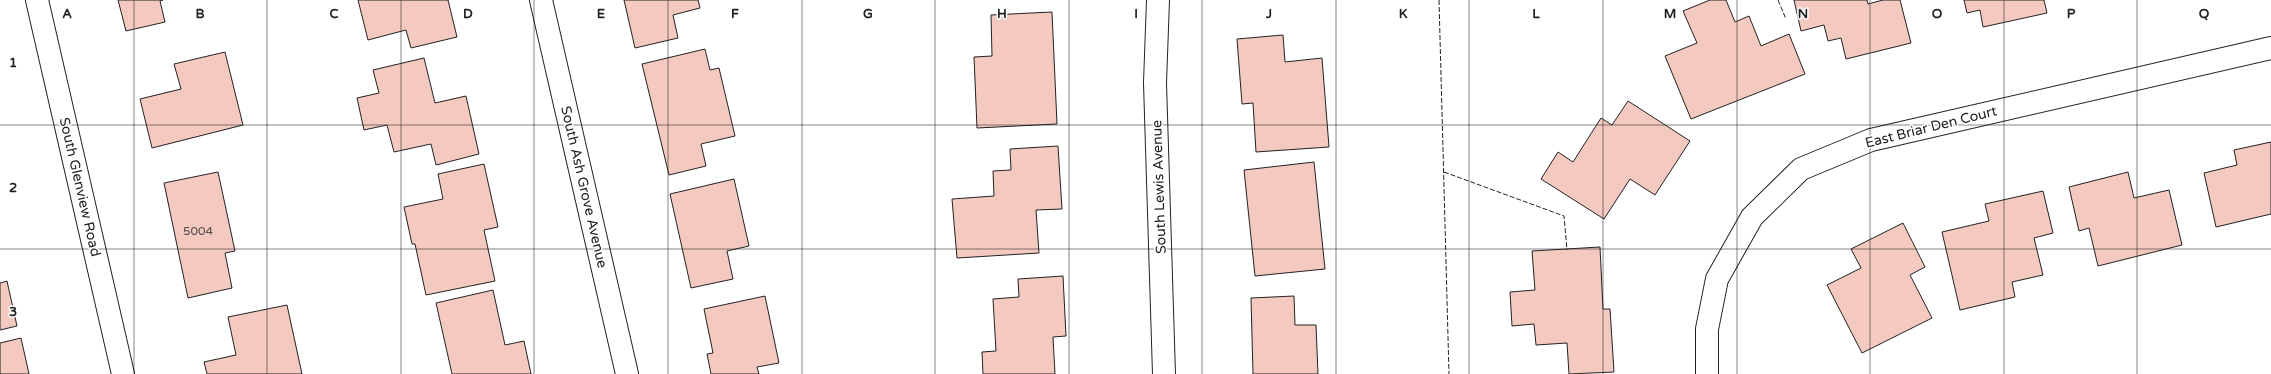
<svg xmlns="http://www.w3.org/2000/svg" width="2271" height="374" font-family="'Varela Round',sans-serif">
<rect width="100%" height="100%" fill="#fff"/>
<path fill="#f3c9c0" stroke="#222" d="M118 0H163L160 1 165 22 126 31Z
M358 0H448L457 37 411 48 406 30 368 40Z
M624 0H698L700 8 673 15 678 38 635 48Z
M1710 0H1726L1735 22 1749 16 1761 46 1789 34 1805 74 1691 119 1665 56 1697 43 1683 11Z
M1794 0H1867L1868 4 1883 0H1900L1911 43 1846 59 1841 38 1828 41 1824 25 1801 31Z
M1964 0H2044L2047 13 1983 27 1980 10 1967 13Z
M1052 12 1057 124 977 128 974 57 992 56 991 15Z
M1283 35 1285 62 1322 58 1329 147 1256 152 1253 103 1242 104 1237 39Z
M705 49 710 70 719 68 735 136 701 144 706 166 669 175 642 64Z
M225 52 243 125 152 148 140 99 181 89 174 64Z
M424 58 435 103 466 96 479 154 436 165 431 144 394 152 387 125 364 130 357 98 379 93 373 70Z
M1628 101 1690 141 1655 195 1630 179 1604 219 1541 179 1558 152 1573 162 1601 118 1612 125Z
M2271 142V214L2216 227 2204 173 2237 165 2234 150Z
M1058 146 1062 209 1036 210 1039 253 957 258 952 199 994 196 993 171 1011 170 1010 149Z
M1314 162 1325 269 1255 276 1244 170Z
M484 164 498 227 484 230 495 281 426 295 415 244H412L404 207 443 199 438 174Z
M218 172 235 251 225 253 232 288 188 298 164 183Z
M2128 172 2134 198 2169 190 2182 245 2098 266 2089 228 2079 231 2069 187Z
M734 179 749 246 727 251 733 279 691 288 670 194Z
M2043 191 2053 233 2034 238 2043 275 2012 282 2015 297 1960 310 1942 232 1989 221 1985 204Z
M1903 223 1925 267 1910 275 1932 318 1862 353 1827 285 1861 268 1851 249Z
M1600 247 1603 309H1610L1614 372 1569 374 1567 343 1536 345 1534 324 1512 326 1510 292 1535 290 1532 251Z
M1063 276 1066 336 1053 337 1055 374H983L982 352 996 351 993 299 1019 297 1018 279Z
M7 281 17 326 0 330V283Z
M493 290 505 345 524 341 531 374H452L436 303Z
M765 296 779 363 757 367 759 374H711L707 354 713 353 704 309Z
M1294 296 1295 325H1316L1318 374H1253L1251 298Z
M287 305 302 374H207L204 362 236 355 228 317Z
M21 338 29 374H0V343Z"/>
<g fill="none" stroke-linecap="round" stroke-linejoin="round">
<g stroke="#222" stroke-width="24">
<path id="minor" d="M37 0 123 374
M541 0 627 374
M1158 0 1155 83 1164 374
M1707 374V329L1717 279 1752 217 1801 169 1871 140 2271 48"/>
</g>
<use href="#minor" stroke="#fff" stroke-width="22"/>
<path stroke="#222" stroke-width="1" stroke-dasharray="5 2" stroke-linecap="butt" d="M1439 0 1449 374
M1778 0 1786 19
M1444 172 1564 216 1567 250"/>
</g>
<path fill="none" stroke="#222" stroke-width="1" stroke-opacity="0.55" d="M134 0V374M267 0V374M401 0V374M534 0V374M668 0V374M802 0V374M935 0V374M1069 0V374M1202 0V374M1336 0V374M1469 0V374M1603 0V374M1737 0V374M1870 0V374M2004 0V374M2137 0V374M0 125H2271M0 249H2271"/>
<g text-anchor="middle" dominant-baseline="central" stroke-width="3" stroke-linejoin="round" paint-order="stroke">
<g font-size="12" fill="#564c4a">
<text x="198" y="231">5004</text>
</g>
<g font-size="14" fill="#222" stroke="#fff">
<text transform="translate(1931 127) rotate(-14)">East Briar Den Court</text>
<text transform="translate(80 187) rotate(77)">South Glenview Road</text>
<text transform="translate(584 187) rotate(77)">South Ash Grove Avenue</text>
<text transform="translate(1159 187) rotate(-92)">South Lewis Avenue</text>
</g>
</g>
<g font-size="13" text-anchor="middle" font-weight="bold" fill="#222" stroke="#fff" stroke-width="3" stroke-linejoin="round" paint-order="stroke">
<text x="67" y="18">A</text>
<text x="200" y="18">B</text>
<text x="334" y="18">C</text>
<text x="468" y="18">D</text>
<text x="601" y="18">E</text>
<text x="735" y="18">F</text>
<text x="868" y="18">G</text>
<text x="1002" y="18">H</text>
<text x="1136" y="18">I</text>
<text x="1269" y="18">J</text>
<text x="1403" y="18">K</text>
<text x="1536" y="18">L</text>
<text x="1670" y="18">M</text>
<text x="1803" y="18">N</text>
<text x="1937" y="18">O</text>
<text x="2071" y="18">P</text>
<text x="2204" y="18">Q</text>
<text x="13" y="67">1</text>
<text x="13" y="192">2</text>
<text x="13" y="316">3</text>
</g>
</svg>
